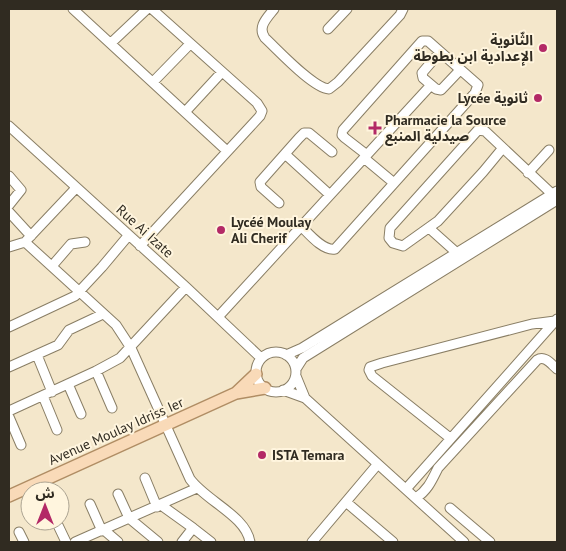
<svg xmlns="http://www.w3.org/2000/svg" width="566" height="551" font-family="'PT Sans','Noto Sans Arabic',sans-serif">
<rect width="100%" height="100%" fill="#f4e7cb"/>
<g fill="none" stroke-linecap="round" stroke-linejoin="round">
<g stroke="#897e65" stroke-width="11">
<path id="minor" d="M73 9 227 151
M274 9C267 18 257 27 265 38 279 51 313 88 329 89L338 82 400 15 403 9
M328 29 347 9
M111 43 147 9
M440 52 422 73 423 78 436 89 441 90 460 70
M153 82 190 44
M186 111 222 72
M9 126 186 287 261 358
M502 149 483 172 438 221 403 246 393 243 389 238 390 228 478 130 485 131 552 194
M285 154 330 195
M364 158 394 183
M528 173 549 150
M9 176 21 190 9 205
M279 203 261 187 260 182 299 138 304 133H309L332 152
M9 212 31 236
M301 226C309 234 323 251 335 249L475 93 478 85 428 41H422L343 130 342 135 345 138 367 155
M429 228 457 253
M25 242 116 325 131 348 190 479C206 501 246 516 250 542
M140 246 260 116 262 111 257 103 152 9
M9 247 25 242 76 188
M52 266 71 244 85 242
M218 317 431 85
M9 327 75 296 102 267 128 236
M256 372a20 20 0 1 1 40 0a20 20 0 1 1-40 0Z
M37 355 52 392
M286 355 302 348 557 191
M9 367 58 345 69 330 103 314
M296 369 303 358 311 353 557 200
M96 371 112 408
M296 376 305 398 464 542
M68 384 81 414
M283 390 305 398
M43 396 57 430
M9 411 96 371 120 358 186 287
M9 417 21 445
M450 438 372 376 369 370 370 367 382 363 532 324 555 321
M145 478 157 507
M406 489 557 319
M118 494 129 518 158 542
M416 498C428 490 432 480 438 468L537 360C545 355 551 364 557 369
M346 502 393 542
M90 504 102 531
M161 505 193 528 182 542
M450 508 490 542
M56 521 66 542
M193 528 211 542
M104 530 118 542
M19 532 24 542
M75 542 197 488
M312 542 377 465"/>
</g>
<g stroke="#b08d64" stroke-width="14">
<path id="major" d="M236 393 256 374
M9 496 236 393 265 388"/>
</g>
<use href="#minor" stroke="#fff" stroke-width="9"/>
<use href="#major" stroke="#f9dab8" stroke-width="11"/>
</g>
<g fill="#b32966" stroke="#fff5de" stroke-width="2">
<circle cx="543" cy="48" r="5"/>
<circle cx="538" cy="98" r="5"/>
<path d="M372.5 120.5h5v5h5v5h-5v5h-5v-5h-5v-5h5z"/>
<circle cx="221" cy="230" r="5"/>
<circle cx="262" cy="455" r="5"/>
</g>
<g text-anchor="middle" dominant-baseline="central" stroke-width="4" stroke-linejoin="round" paint-order="stroke">
<g font-size="14" font-weight="bold" fill="#302b21" stroke="#fff5de" text-anchor="start">
<text x="533" y="40" text-anchor="end">الثّانوية<tspan x="533" dy="16">الإعدادية ابن بطوطة</tspan></text>
<text x="528" y="98" text-anchor="end">Lycée ثانوية</text>
<text x="385" y="120">Pharmacie la Source<tspan x="385" dy="16">صيدلية المنبع</tspan></text>
<text x="231" y="222">Lycéé Moulay<tspan x="231" dy="16">Ali Cherif</tspan></text>
<text x="272" y="455">ISTA Temara</text>
</g>
<g font-size="14" fill="#302b21" stroke="#fff5de">
<text transform="translate(145 231) rotate(42)">Rue Ai Izate</text>
<text transform="translate(116 431) rotate(-24)">Avenue Moulay Idriss Ier</text>
</g>
</g>
<rect width="566" height="551" fill="none" stroke="#302b21" stroke-width="20"/>
<g transform="translate(45 506)"><circle r="24" fill="#fff5de" stroke="#aca492"/>
<path d="M0-4L9 19L0 12L-9 19Z" fill="#b32966"/>
<text y="-8" font-size="14" font-weight="bold" text-anchor="middle" fill="#302b21">ش</text>
</g>
</svg>
